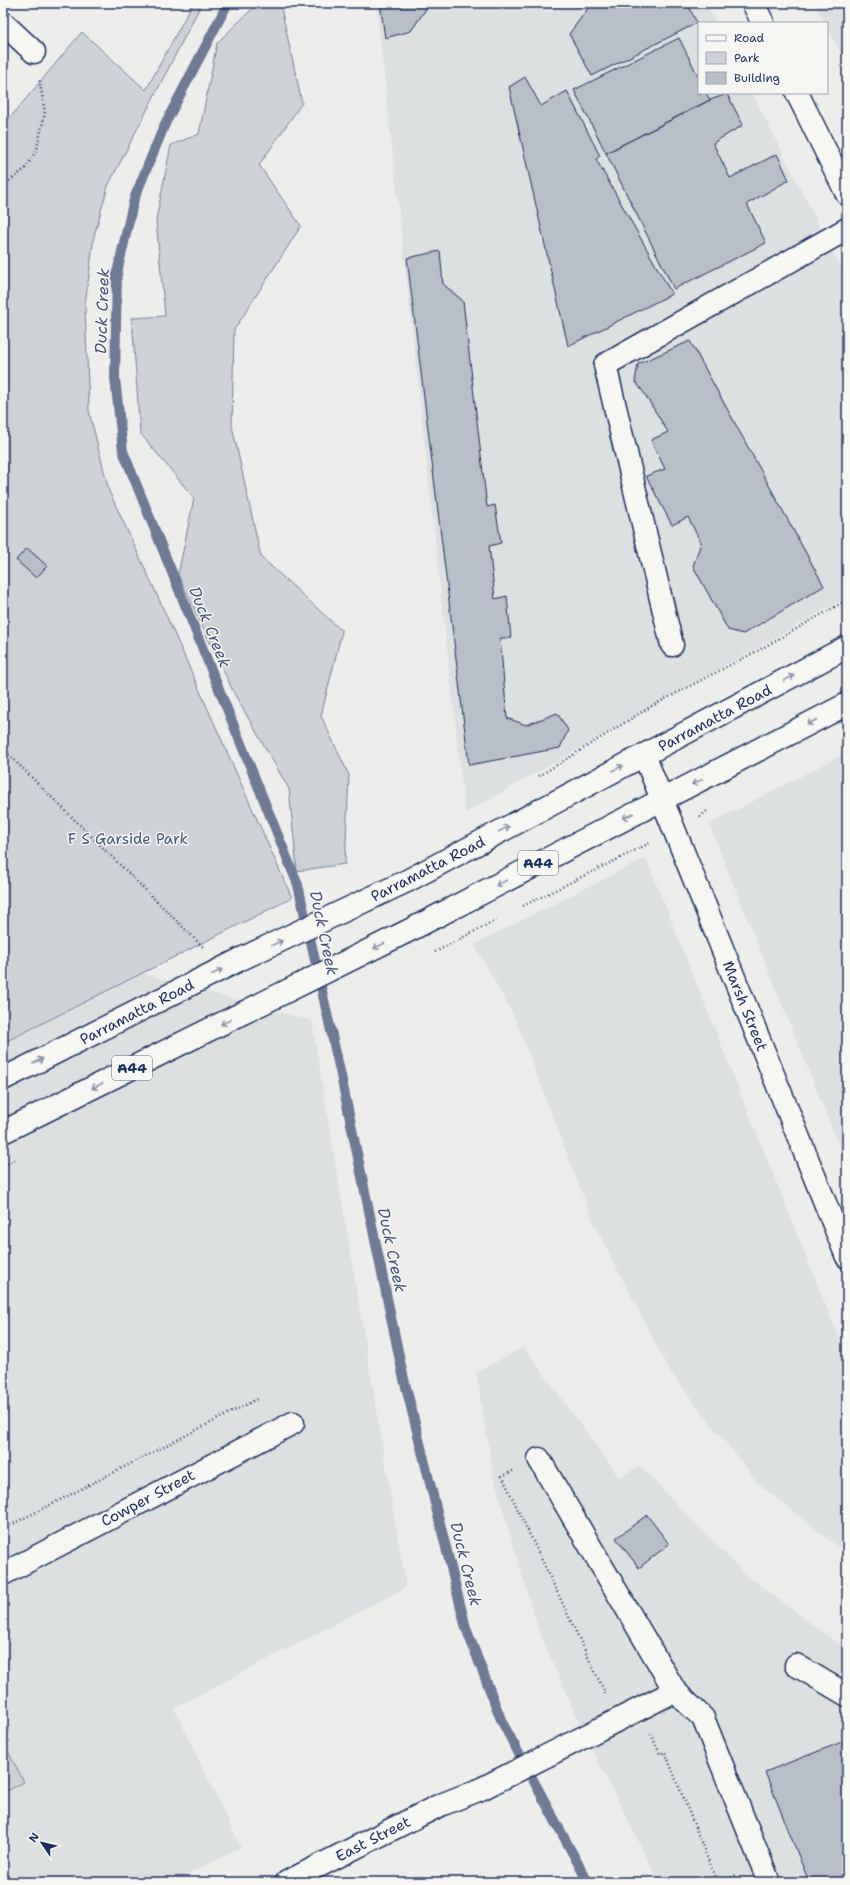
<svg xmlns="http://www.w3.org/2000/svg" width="850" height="1885" font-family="'Shantell Sans',sans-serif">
<rect width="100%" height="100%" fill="#edeeec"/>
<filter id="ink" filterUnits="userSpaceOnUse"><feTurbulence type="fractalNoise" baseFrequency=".025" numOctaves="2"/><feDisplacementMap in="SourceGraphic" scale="8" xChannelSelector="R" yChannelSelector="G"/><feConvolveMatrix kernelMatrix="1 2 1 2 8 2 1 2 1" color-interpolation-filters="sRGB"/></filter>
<g filter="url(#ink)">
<path fill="#dde0e1" d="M376 3H706L716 23H699V93H752L847 280V597L465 813Z
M815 3H847V66L827 26V23H825Z
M847 752V1165L709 824Z
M646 858 847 1358V1554L758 1483 670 1372 593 1222 515 1018 474 944Z
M141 973 312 1021 406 1587 174 1708 241 1847 173 1882H3V1793L24 1782 3 1742V1043Z
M524 1347 619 1477 640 1466 742 1572 847 1650V1882H659L590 1746 539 1632 494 1479 476 1372Z"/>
<path fill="#ced2d7" stroke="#74809a" d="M193 3H202L108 186 94 236 85 305 89 411 109 491 154 588 292 898 3 1043V126L82 32 146 90Z
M255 3H280L302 103 259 165 301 226 234 330 232 426 261 557 342 631 321 716 349 775 345 864 297 871 289 789 235 695 178 575 194 498 140 433 132 318 165 316 156 220 171 145 199 134 217 43 255 6Z
M3 1742 24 1782 3 1793Z"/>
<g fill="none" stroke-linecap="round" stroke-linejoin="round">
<path stroke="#6e7a96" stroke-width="10" d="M228 3 165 124 134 199 117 273 115 378 123 451 298 885 340 1071 403 1375 466 1628 502 1722 588 1882"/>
</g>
<path fill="#b9bfc8" stroke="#1b2f5e" d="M380 3H430L411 31 385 38Z
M592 3H687L697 23 592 76 569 34Z
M679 38 699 78V93H706L710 100 606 153 574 90Z
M525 77 541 106 567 91 600 156 596 159 672 294 568 346 509 87Z
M727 94 743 125 713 143 730 178 777 154 789 180 747 204 766 243 674 289 606 153 710 100Z
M440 251 443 284 463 301 487 507 495 505 501 543 489 546 495 599 507 596 511 638H500L507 718 526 725 557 713 568 730 560 748 469 765 407 258Z
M690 341 824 586 743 634 728 630 693 566 701 543 688 517 672 525 646 476 665 469 651 440 668 432 644 393 635 381 638 364Z
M27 548 47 566 36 578 16 560Z
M647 1515 669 1544 639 1568 616 1538Z
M847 1740V1882H809L765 1772Z"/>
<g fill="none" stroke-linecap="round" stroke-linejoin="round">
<g stroke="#1b2f5e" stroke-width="25">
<path id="minor" d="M753 3 763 23
M3 23 34 52
M797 93 847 194
M672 645 605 365 847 229
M644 755 847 1257
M539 1459 675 1691 703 1718 769 1882
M3 1574 293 1423
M796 1665 847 1695
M287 1882 438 1806 481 1789 675 1691"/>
</g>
<g stroke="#1b2f5e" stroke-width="25">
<path id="highway" d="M3 1079 241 959 407 881 847 647
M3 1132 414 928 847 704"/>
</g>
<path stroke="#1b2f5e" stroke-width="2.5" stroke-dasharray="1 3" stroke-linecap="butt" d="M3 186 26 168 37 149 45 112 39 78
M3 749 203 947
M539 776 650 707 759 650 847 600
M700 817 708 810
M523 906 650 843
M435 952 496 920
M3 1166 16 1159
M513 1471 502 1476 606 1695
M3 1529 259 1398
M651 1734 660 1754 665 1752 717 1882
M720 1882 736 1875"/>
<use href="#minor" stroke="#f6f6f2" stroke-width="22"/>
<use href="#highway" stroke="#f6f6f2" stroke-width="22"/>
</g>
<defs><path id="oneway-shaft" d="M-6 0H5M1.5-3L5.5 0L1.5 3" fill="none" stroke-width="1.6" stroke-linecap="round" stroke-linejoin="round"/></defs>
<g stroke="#8892a8">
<use href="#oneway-shaft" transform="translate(789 678) rotate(-28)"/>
<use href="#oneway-shaft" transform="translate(812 722) rotate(153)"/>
<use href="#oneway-shaft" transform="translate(618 768) rotate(-27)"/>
<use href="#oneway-shaft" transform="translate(697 782) rotate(154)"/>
<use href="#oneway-shaft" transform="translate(628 816) rotate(153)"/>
<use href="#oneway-shaft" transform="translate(504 829) rotate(-28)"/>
<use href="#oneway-shaft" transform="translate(501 883) rotate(152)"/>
<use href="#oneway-shaft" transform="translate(277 943) rotate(-25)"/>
<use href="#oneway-shaft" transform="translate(379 946) rotate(154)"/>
<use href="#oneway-shaft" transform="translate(217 972) rotate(-27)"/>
<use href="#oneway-shaft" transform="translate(226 1022) rotate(154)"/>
<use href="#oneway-shaft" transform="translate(38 1061) rotate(-27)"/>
<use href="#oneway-shaft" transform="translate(97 1086) rotate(154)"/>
</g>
</g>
<g text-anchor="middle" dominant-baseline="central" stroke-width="3" stroke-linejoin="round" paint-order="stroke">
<g fill="#f6f6f2" stroke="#5d6b8a" stroke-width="1">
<rect x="518" y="851" width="40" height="24" rx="3"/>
<rect x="112" y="1056" width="40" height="24" rx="3"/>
</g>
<g font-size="14" font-weight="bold" fill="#1b2f5e">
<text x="538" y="863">A44</text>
<text x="132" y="1068">A44</text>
</g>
<g font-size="15" fill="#1b2f5e" stroke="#f6f6f2">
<text transform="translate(715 718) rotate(-28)">Parramatta Road</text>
<text transform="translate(428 869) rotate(-27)">Parramatta Road</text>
<text transform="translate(745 1006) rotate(68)">Marsh Street</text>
<text transform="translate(137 1012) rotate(-27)">Parramatta Road</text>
<text transform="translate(148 1498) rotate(-28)">Cowper Street</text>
<text transform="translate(373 1839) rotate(-27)">East Street</text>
</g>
<g font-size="15" fill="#48587c" stroke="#f6f6f2">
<text x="128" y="839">F S Garside Park</text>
</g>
<g font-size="16" font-style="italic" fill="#44547a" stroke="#f6f6f2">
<text transform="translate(102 311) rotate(-88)">Duck Creek</text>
<text transform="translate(210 627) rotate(68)">Duck Creek</text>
<text transform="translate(324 933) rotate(78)">Duck Creek</text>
<text transform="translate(392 1250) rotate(78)">Duck Creek</text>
<text transform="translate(466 1564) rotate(76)">Duck Creek</text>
</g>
</g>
<rect width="850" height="1885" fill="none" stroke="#f6f6f2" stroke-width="16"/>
<rect x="8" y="8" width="834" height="1869" fill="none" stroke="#1b2f5e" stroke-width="1.5" filter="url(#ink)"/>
<rect x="698" y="22" width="130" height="72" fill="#f6f6f2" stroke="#9ea6b7"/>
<rect x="706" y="35" width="20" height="6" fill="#f6f6f2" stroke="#9ea6b7"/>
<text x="734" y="42" font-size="12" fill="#1b2f5e">Road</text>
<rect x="706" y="52" width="20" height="12" fill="#ced2d7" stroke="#9ea6b7"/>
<text x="734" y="62" font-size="12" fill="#1b2f5e">Park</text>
<rect x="706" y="72" width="20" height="12" fill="#b9bfc8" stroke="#9ea6b7"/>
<text x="734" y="82" font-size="12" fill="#1b2f5e">Building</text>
<g transform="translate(42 1843) rotate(305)" stroke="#f6f6f2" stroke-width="3" paint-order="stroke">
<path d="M0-3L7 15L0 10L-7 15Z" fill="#1b2f5e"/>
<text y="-6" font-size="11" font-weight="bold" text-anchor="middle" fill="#1b2f5e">N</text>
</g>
</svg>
